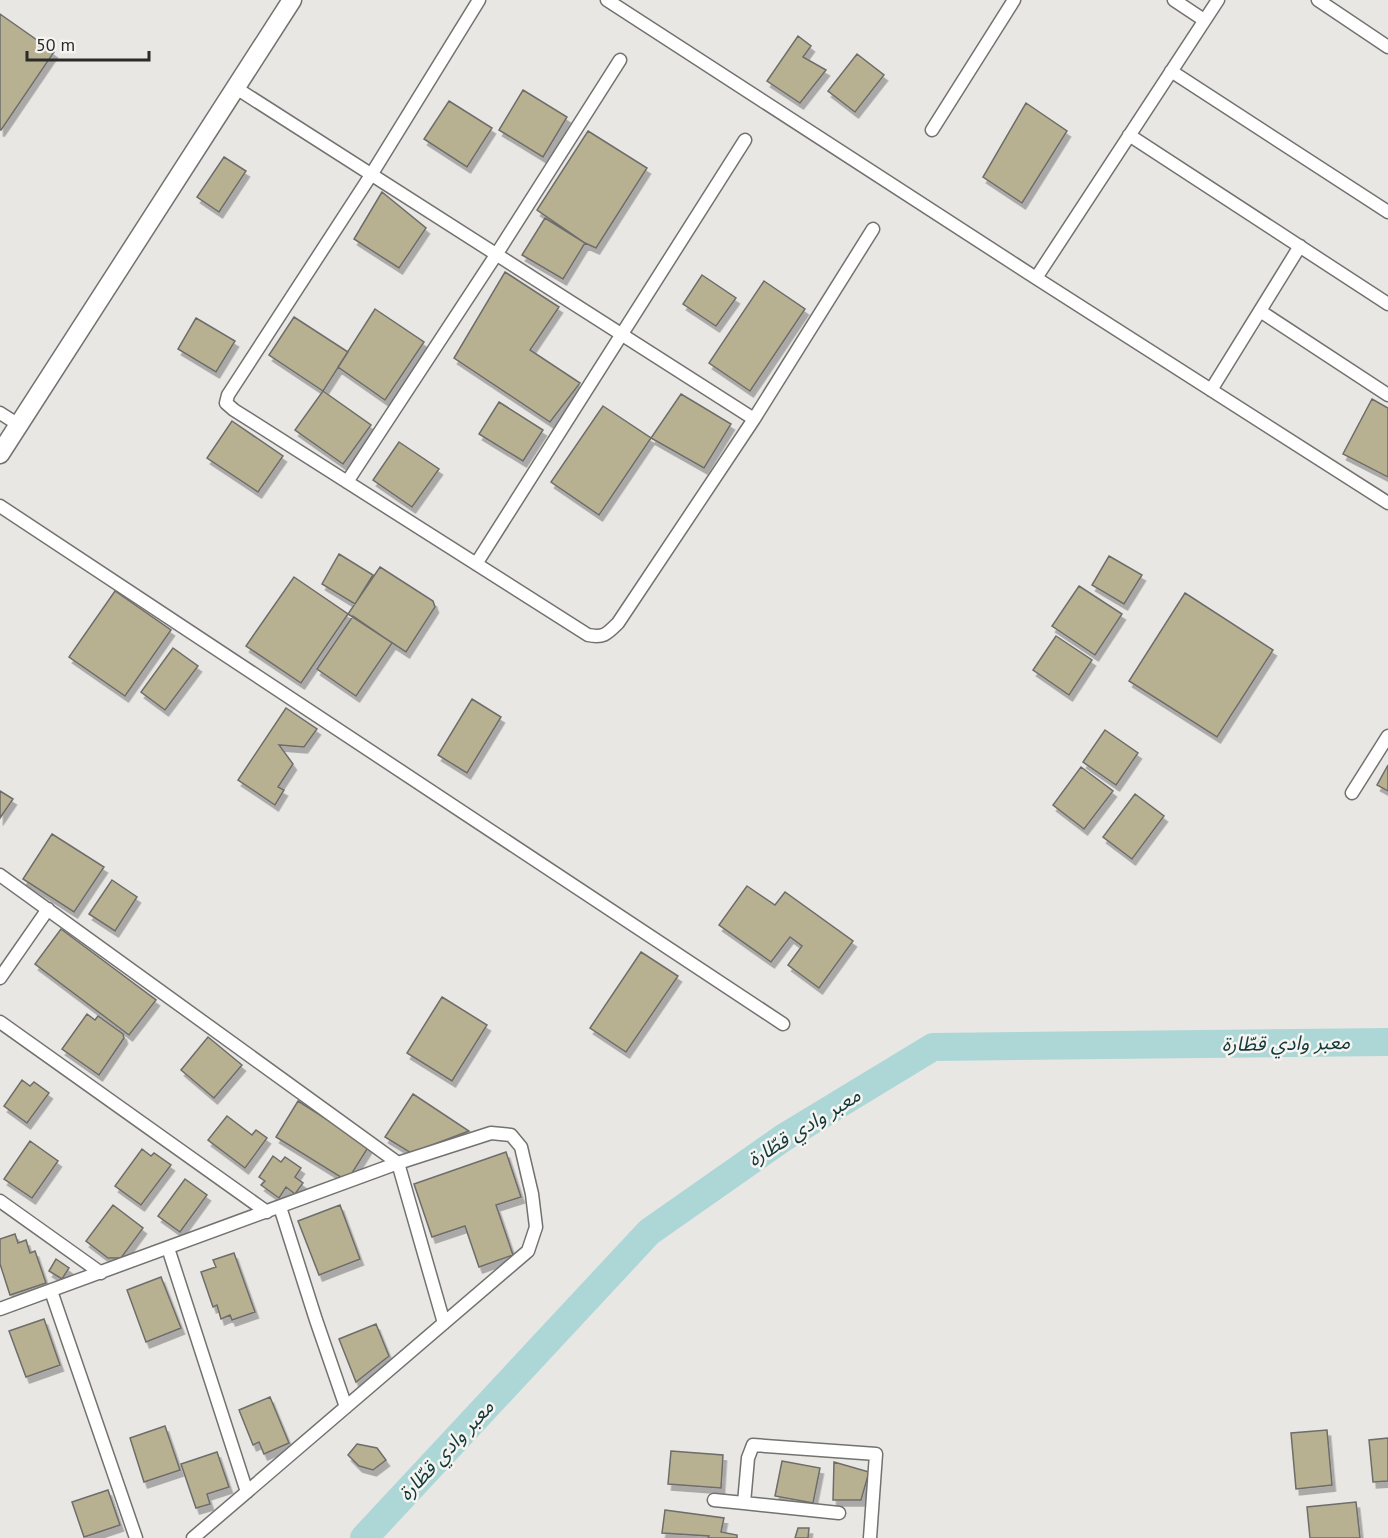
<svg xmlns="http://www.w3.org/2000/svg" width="1388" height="1538" font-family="'PT Sans','Noto Sans Arabic',sans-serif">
<defs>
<filter id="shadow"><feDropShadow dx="3.5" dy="6" stdDeviation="0" flood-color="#0004"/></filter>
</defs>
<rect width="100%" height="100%" fill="#e8e7e4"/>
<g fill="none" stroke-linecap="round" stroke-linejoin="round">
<path stroke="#add7d6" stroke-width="28" d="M364 1538 649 1232 783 1138 933 1047 1388 1042"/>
</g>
<path fill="#b7b091" stroke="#6e6d6b" stroke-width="1.5" filter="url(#shadow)" d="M0 14 54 52 1 130H0Z
M798 36 811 46 803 57 826 70 800 103 767 81Z
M857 54 884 75 855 112 828 91Z
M523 90 567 117 543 157 499 130Z
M449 101 492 128 467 167 424 139Z
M1026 103 1067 131 1022 203 983 177Z
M588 131 647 168 596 248 585 243 537 210Z
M224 157 246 171 219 212 197 197Z
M382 192 426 228 399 268 354 239Z
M545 218 585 243 563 279 522 255Z
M505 272 559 307 530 350 580 383 550 422 454 358Z
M702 275 736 298 716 326 683 304Z
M764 281 805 309 750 391 709 363Z
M375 309 424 342 385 400 338 367Z
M294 317 348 352 323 391 269 355Z
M196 318 235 341 216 372 178 349Z
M323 391 371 425 343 464 295 430Z
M681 394 731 424 704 468 651 438Z
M1372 399 1388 408V477L1343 454Z
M499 402 543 430 523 461 479 434Z
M603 406 651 438 599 515 551 482Z
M232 421 283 456 258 492 207 458Z
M399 442 439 469 412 507 373 480Z
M339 554 373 575 355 604 322 584Z
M1109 556 1142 575 1124 604 1092 585Z
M380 567 433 601 435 607 406 652 348 614Z
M294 577 348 614 301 683 246 646Z
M1079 586 1122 614 1095 655 1052 626Z
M115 591 171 630 125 696 69 657Z
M1185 593 1273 650 1217 737 1129 681Z
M353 616 392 643 356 696 317 669Z
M1056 636 1092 660 1069 695 1033 670Z
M173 648 198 666 165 710 141 692Z
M472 699 501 717 467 773 438 755Z
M286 708 317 729 304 747 279 745 293 764 278 787 284 790 275 805 238 780Z
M1105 730 1138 753 1116 785 1083 762Z
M1388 765V791L1377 785Z
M1081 767 1113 791 1084 829 1053 805Z
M0 791 13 799 0 818Z
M1135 794 1164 816 1132 859 1103 837Z
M52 834 104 867 74 912 23 879Z
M112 880 137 897 115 931 89 914Z
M747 886 775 905 785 892 853 941 819 988 788 965 802 946 790 937 771 962 719 925Z
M61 929 156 1000 129 1035 35 964Z
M641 952 678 976 626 1052 590 1028Z
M442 997 487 1025 452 1081 407 1053Z
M87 1014 95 1020 98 1016 123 1034 124 1038 99 1075 62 1049Z
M208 1037 242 1065 214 1098 181 1070Z
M22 1080 30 1086 34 1082 49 1093 27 1123 4 1106Z
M413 1094 469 1131 411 1153 385 1137Z
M298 1101 369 1146 347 1181 276 1137Z
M227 1116 252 1135 256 1130 267 1138 245 1168 208 1140Z
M30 1141 58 1161 32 1198 4 1179Z
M142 1149 151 1156 154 1153 171 1165 141 1205 115 1186Z
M506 1152 521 1197 496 1205 513 1255 479 1267 465 1226 432 1237 414 1184Z
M273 1156 281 1162 285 1157 301 1168 295 1177 303 1183 295 1194 286 1187 279 1198 261 1185 265 1181 259 1177Z
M185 1179 207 1195 180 1232 158 1216Z
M113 1205 143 1228 121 1258H108L86 1241Z
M340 1205 360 1259 319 1275 298 1221Z
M15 1234 18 1243 26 1240 30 1253 35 1251 46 1283 10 1295 0 1264V1239Z
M234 1253 255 1312 232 1320 230 1315 221 1319 217 1305 213 1307 201 1272 216 1267 213 1260Z
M56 1259 69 1268 62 1279 49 1271Z
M161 1277 181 1328 146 1342 127 1290Z
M44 1319 60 1365 26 1377 9 1331Z
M376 1324 389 1356 356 1382 339 1339Z
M270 1397 289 1443 264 1454 259 1442 253 1445 239 1410Z
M165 1426 180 1470 144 1482 130 1438Z
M1327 1430 1332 1485 1296 1489 1291 1433Z
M1388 1438V1481L1373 1482 1369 1440Z
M357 1444 377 1448 386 1460 373 1470 359 1466 348 1455Z
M671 1451 723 1455 721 1488 668 1484Z
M217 1452 229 1487 207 1494 210 1504 196 1508 181 1464Z
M782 1461 820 1468 813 1503 775 1496Z
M834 1462 869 1472 861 1500H833Z
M108 1490 120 1525 84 1537 72 1502Z
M1356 1502 1360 1538H1310L1307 1507Z
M665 1510 724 1518 721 1532 737 1535V1538H708L709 1536 662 1533Z
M798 1528H809L808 1538H795Z"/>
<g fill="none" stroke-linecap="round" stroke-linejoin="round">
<g stroke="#737270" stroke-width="15">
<path id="street" d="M479 0 371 175 228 395 226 403 234 410 588 635C604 638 607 634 618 623L754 419 873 229
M607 0 1036 278 1388 503
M1174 0 1204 20
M1318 0 1388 47
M1171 71 1388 212
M236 88 754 419
M932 130 1014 0
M1129 135 1388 304
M1036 278 1218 0
M1260 311 1388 395
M1211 390 1300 246
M0 413 19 425
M347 482 496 255 620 60
M0 506 783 1024
M476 564 745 140
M1352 793 1388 736
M0 875 398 1163 444 1323
M0 978 48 909
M0 1022 267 1212
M0 1201 101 1273
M280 1207 316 1320 346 1407
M168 1248 247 1492
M51 1291 136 1538
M0 1309 398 1163 491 1133 511 1135 521 1147 532 1194 536 1227 528 1251 193 1538
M714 1500 744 1503
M839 1513 744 1503 748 1458 753 1445 876 1454 870 1538"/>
</g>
<g stroke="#737270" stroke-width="21">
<path id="secondary" d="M0 454 292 0"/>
</g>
<use href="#street" stroke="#fff" stroke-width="12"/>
<use href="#secondary" stroke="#fff" stroke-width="18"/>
</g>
<g text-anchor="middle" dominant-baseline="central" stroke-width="5" stroke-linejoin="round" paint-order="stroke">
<g font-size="20" font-style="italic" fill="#12393a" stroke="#f5f4f1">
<text transform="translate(1286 1043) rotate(-1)">معبر وادي قطّارة</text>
<text transform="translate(804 1127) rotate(-32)">معبر وادي قطّارة</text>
<text transform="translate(446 1450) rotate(-47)">معبر وادي قطّارة</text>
</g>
</g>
<path d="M27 51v9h122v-9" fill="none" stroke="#2b2b2a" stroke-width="3"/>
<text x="36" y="51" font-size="18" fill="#2b2b2a" stroke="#f5f4f1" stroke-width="4.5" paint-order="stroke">50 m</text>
</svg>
